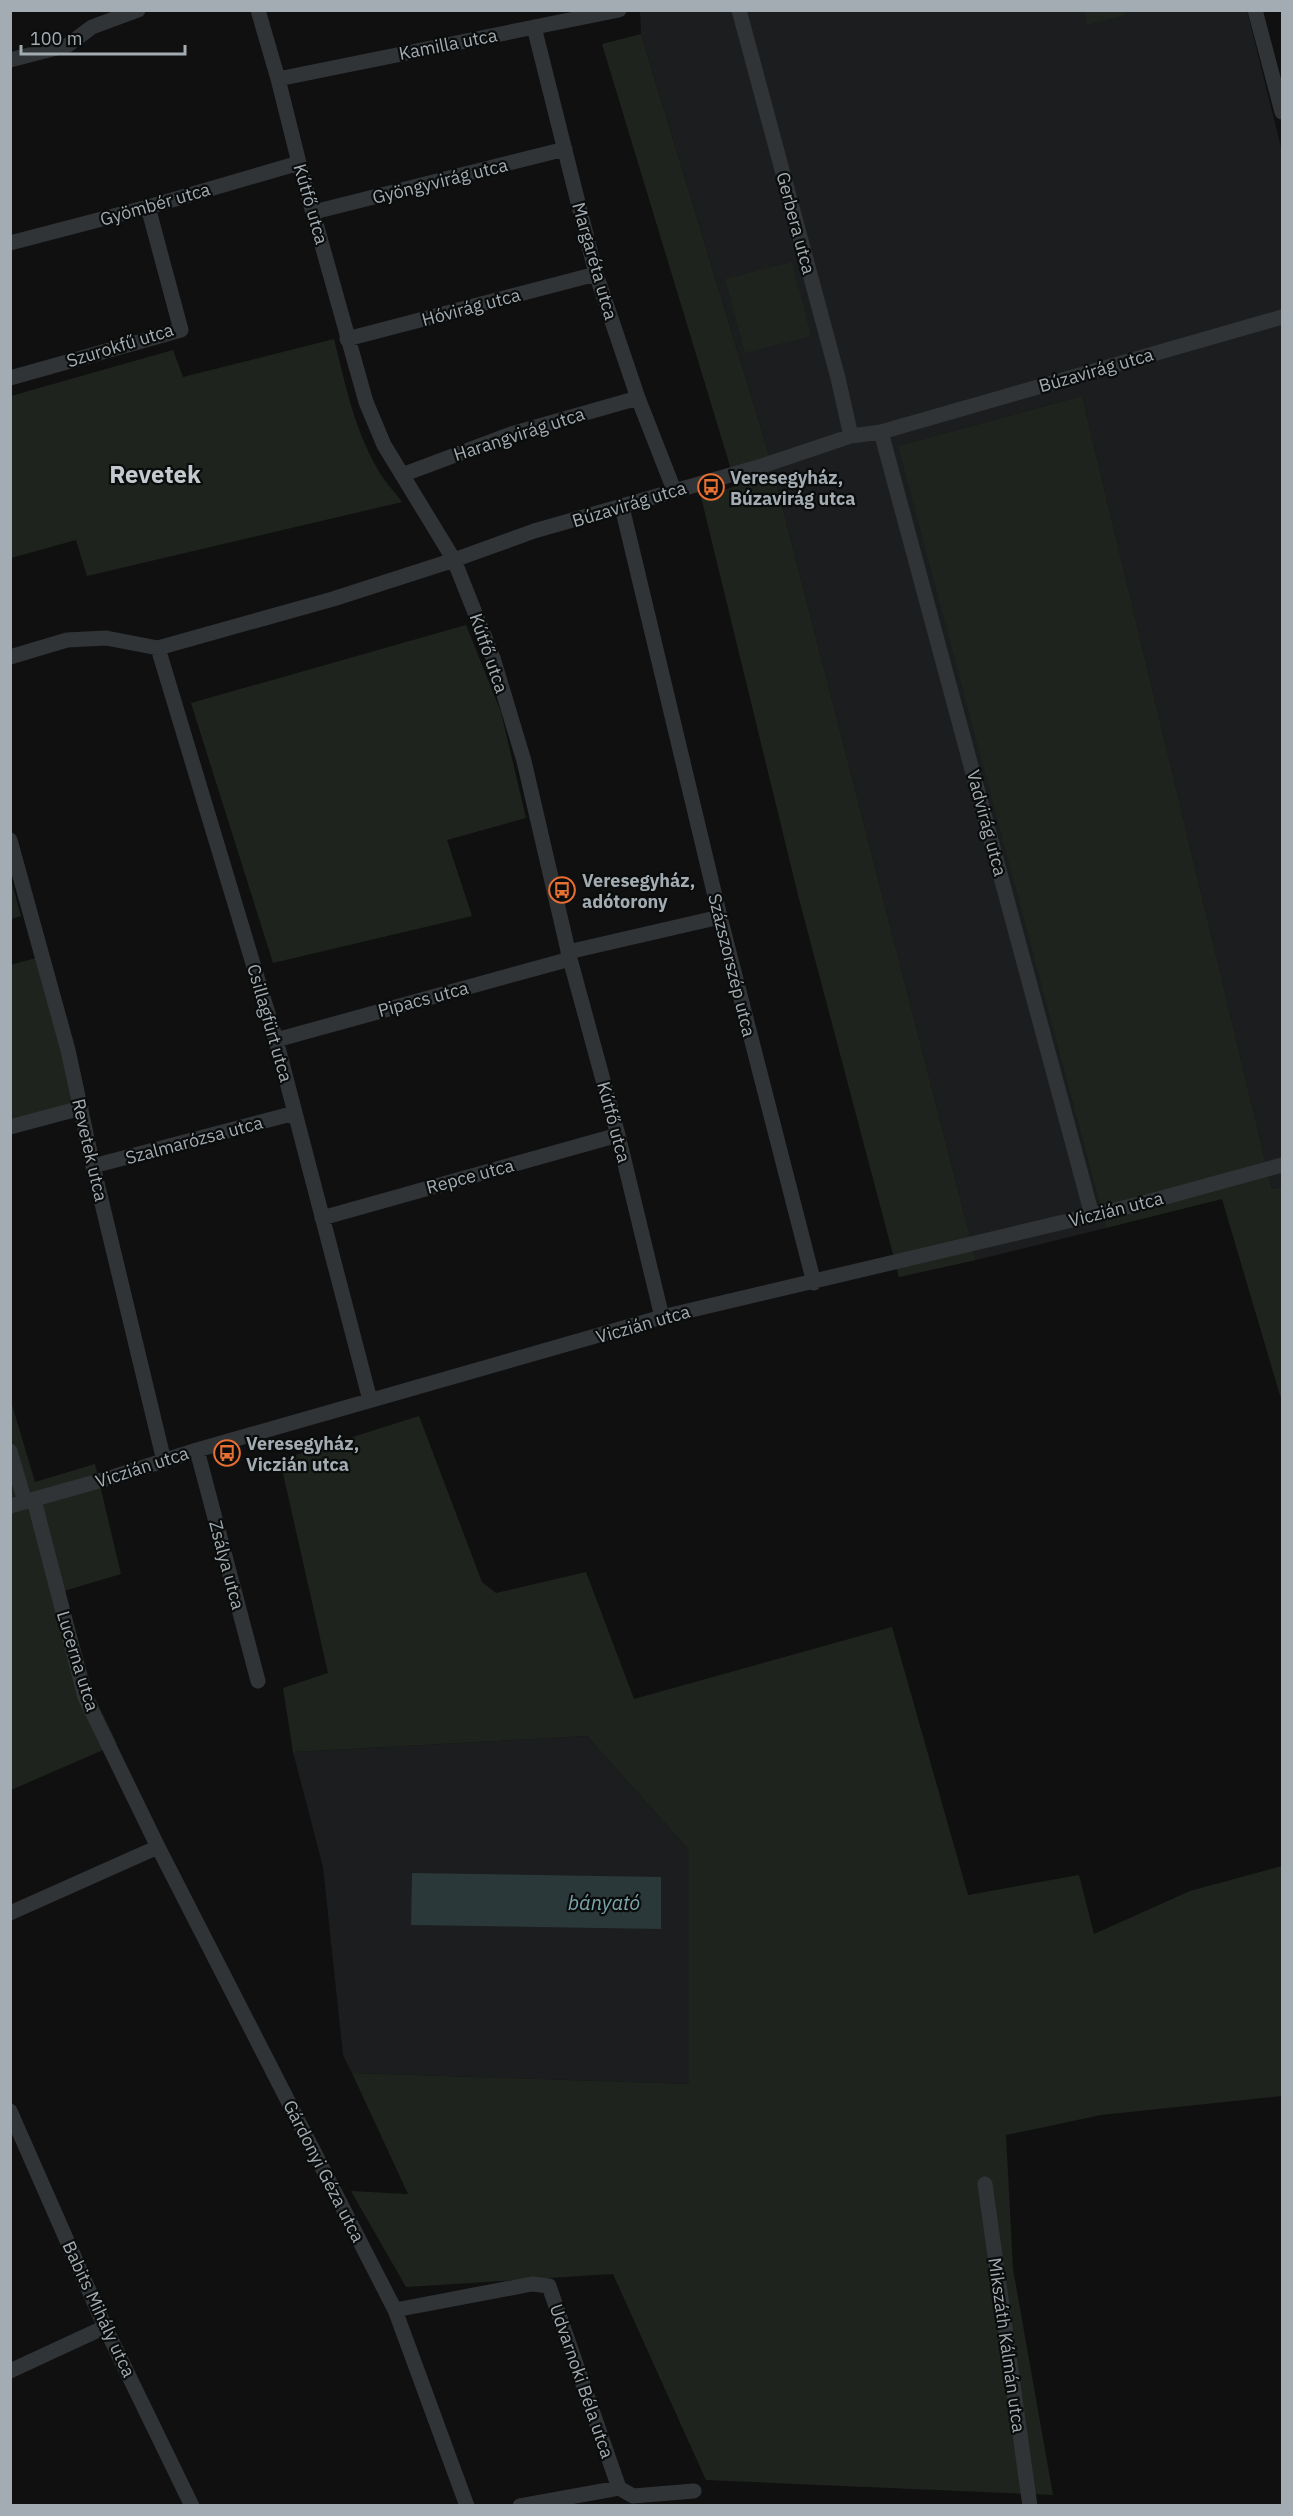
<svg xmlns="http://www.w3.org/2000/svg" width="1293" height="2516" font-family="'IBM Plex Sans',sans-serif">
<rect width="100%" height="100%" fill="#101011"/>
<path fill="#1c1d1e" d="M640 11H1247L1282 151V1187L1272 1189 1082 396 899 446 1106 1228 976 1260 769 455 641 34Z
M587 1736 689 1850V2084L352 2073 343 2055 323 1867 293 1752Z"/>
<path fill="#1e241d" d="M1084 11H1124L1125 15 1087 25Z
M641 34 769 455 976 1260 899 1277 798 895 701 497 736 486 602 44Z
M792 262 811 336 745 353 725 279Z
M334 339C345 383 354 428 377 468 383 480 394 491 402 502L87 576 76 540 11 558V396L173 350 183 377Z
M1082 396 1272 1189 1282 1187V1402L1222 1199 1106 1228 898 446Z
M466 625 501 712 526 818 447 840 472 916 273 963 191 703Z
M10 876 21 916 11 919H10Z
M36 958 64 1049 74 1105 10 1120V965Z
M10 1398 35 1482 95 1464 121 1574 64 1591 94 1696 117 1744 11 1790Z
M419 1416 482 1582 496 1593 586 1572 634 1699 892 1627 968 1895 1079 1875 1094 1934 1190 1891 1282 1866V2096L1101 2115 1006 2135 1013 2269 1053 2495 706 2480 613 2274 406 2287 351 2191 408 2194 352 2073 689 2084V1850L587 1736 293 1752 283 1688 328 1673 280 1460Z"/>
<path fill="#2a3839" d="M412 1873 661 1877V1929L411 1925Z"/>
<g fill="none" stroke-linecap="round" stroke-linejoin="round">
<path stroke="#313436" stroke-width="15" d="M258 10 278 79 299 163 366 402 384 445 454 560 493 658 524 761 570 959 618 1135 662 1317
M739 10 838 378 851 436
M1255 10 1282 112
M534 27 596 274 638 398 674 490
M10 60 68 45 92 27 138 10
M278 79 619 10
M314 212 565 149
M10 243 148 207 299 163
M347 339 596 274
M10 378 181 330 148 207
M881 432 1092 1215
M402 475 511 434 638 398
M622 507 720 917 814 1283
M158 648 276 1040 370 1400
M10 657 67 640 106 638 158 648 333 599 454 560 534 531 762 466 851 436 881 432 1282 317
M10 840 68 1050 93 1166 164 1461
M568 952 720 917
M276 1040 570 959
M10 1127 81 1108
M93 1166 295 1113
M322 1218 618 1135
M197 1450 258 1681
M10 1451 25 1502
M34 1500 85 1697 158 1847 395 2310 467 2506
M10 1506 113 1477 197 1450 662 1317 1140 1204 1282 1165
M10 1913 158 1847
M10 2111 105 2327 192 2506
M985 2184 1030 2506
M395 2310 532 2284 549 2286 619 2488 520 2506
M10 2371 105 2327
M619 2488 633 2496 694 2491"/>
</g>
<defs>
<g id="bus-ring" transform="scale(1.35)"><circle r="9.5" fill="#0b0c0c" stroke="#e86f32" stroke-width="1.5"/><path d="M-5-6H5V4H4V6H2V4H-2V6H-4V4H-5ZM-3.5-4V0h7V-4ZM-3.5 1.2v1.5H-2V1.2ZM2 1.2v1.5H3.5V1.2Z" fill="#e86f32"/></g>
</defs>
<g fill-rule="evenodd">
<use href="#bus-ring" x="711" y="487"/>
<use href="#bus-ring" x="562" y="890"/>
<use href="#bus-ring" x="227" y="1453"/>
</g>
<g text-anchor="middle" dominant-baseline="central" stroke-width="4.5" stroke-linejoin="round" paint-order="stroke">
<g font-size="18" fill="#a2acb2" stroke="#0b0c0c">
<text transform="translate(448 44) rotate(-11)">Kamilla utca</text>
<text transform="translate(440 181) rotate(-14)">Gyöngyvirág utca</text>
<text transform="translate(155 204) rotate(-16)">Gyömbér utca</text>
<text transform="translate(311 204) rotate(74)">Kútfő utca</text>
<text transform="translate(796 223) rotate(75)">Gerbera utca</text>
<text transform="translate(595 261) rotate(74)">Margaréta utca</text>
<text transform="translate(471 307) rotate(-15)">Hóvirág utca</text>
<text transform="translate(120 345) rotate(-17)">Szurokfű utca</text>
<text transform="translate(1096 370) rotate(-16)">Búzavirág utca</text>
<text transform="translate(519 434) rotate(-18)">Harangvirág utca</text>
<text transform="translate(629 504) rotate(-17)">Búzavirág utca</text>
<text transform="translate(489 653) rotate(71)">Kútfő utca</text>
<text transform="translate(987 823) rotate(75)">Vadvirág utca</text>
<text transform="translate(732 965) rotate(76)">Százszorszép utca</text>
<text transform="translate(423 999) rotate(-15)">Pipacs utca</text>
<text transform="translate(270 1023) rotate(74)">Csillagfürt utca</text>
<text transform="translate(614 1122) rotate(75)">Kútfő utca</text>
<text transform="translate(194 1140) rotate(-15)">Szalmarózsa utca</text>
<text transform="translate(90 1150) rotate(77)">Revetek utca</text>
<text transform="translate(470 1176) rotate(-15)">Repce utca</text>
<text transform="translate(1116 1209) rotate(-14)">Viczián utca</text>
<text transform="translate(643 1324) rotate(-16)">Viczián utca</text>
<text transform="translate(142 1467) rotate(-18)">Viczián utca</text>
<text transform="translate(227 1565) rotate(75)">Zsálya utca</text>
<text transform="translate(78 1661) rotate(73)">Lucerna utca</text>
<text transform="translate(324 2171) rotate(63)">Gárdonyi Géza utca</text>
<text transform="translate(99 2309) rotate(65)">Babits Mihály utca</text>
<text transform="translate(1007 2345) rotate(82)">Mikszáth Kálmán utca</text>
<text transform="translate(582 2381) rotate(71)">Udvarnoki Béla utca</text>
</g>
<g font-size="18" font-weight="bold" fill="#a2acb2" stroke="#0b0c0c" text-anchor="start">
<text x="730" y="477">Veresegyház,<tspan x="730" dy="21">Búzavirág utca</tspan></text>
<text x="582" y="880">Veresegyház,<tspan x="582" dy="21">adótorony</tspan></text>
<text x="246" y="1443">Veresegyház,<tspan x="246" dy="21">Viczián utca</tspan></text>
</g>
<g font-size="20" font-style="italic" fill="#7aa5ac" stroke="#0b0c0c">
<text x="604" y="1902">bányató</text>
</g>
<g font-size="24" font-weight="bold" fill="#c3c9ce" stroke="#0b0c0c">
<text x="155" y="474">Revetek</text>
</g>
</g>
<rect width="1293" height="2516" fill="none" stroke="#a2acb2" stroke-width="24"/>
<path d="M21 45v9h164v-9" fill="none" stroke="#a2acb2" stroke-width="3"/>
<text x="30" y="45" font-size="18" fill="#a2acb2" stroke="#0b0c0c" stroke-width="4.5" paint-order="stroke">100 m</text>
</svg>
